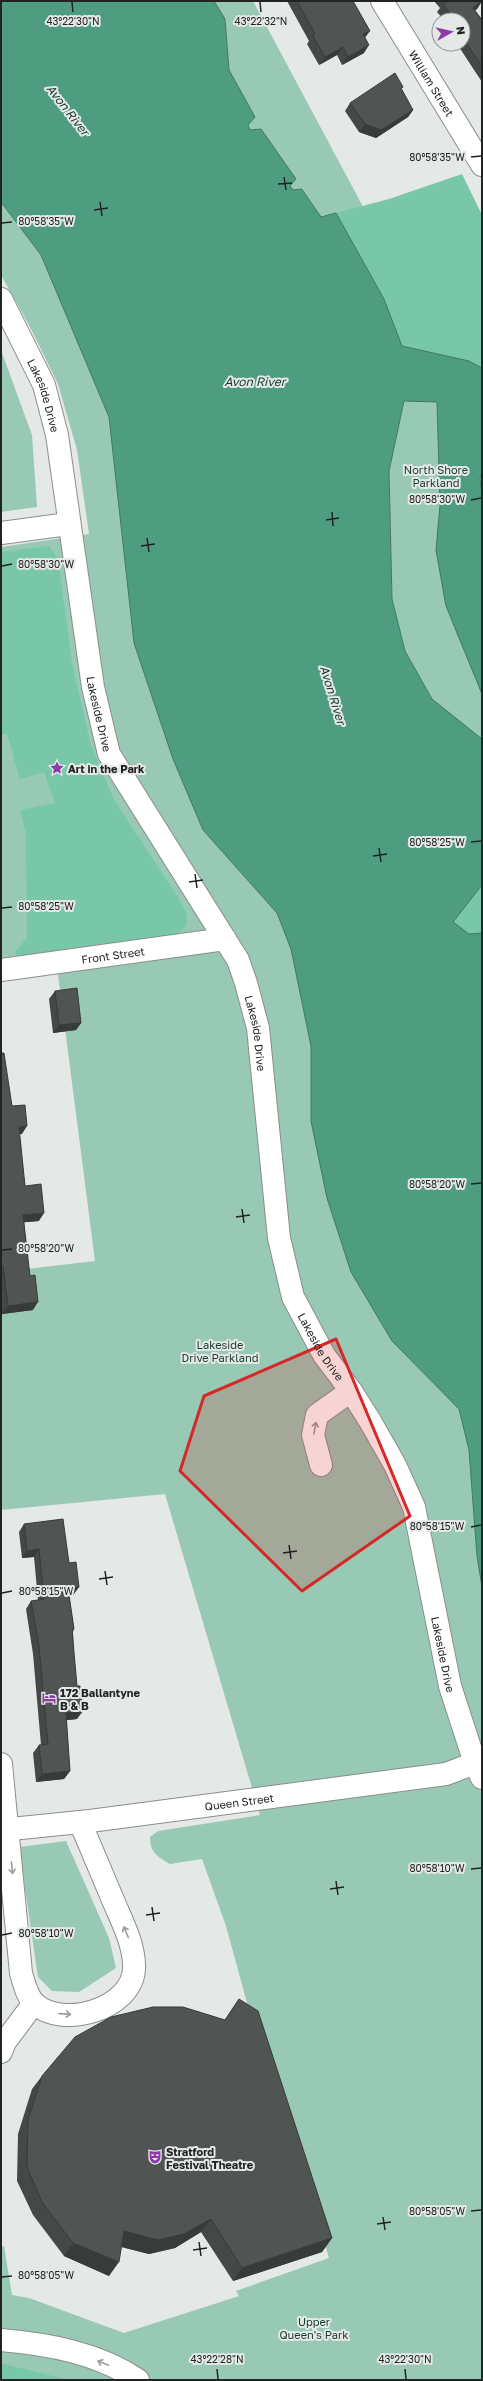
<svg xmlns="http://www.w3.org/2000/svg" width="483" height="2381" font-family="'Golos Text',sans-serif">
<rect width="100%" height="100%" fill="#e4e8e6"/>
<path fill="#98c9b5" d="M214 1H253L407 289 482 255V742L432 699 405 651 392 599 389 471 405 398 321 217 303 189 293 191 250 130 248 125 254 117 229 70 225 19Z
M1 202 41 255 109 417 134 643 173 759 203 830 277 913 291 949 311 1046V1121L392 1341 459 1409 469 1450 477 1556 482 1587V2380H1V2247L4 2246 12 2295 29 2298 124 2333 239 2296 236 2291 329 2258 294 2137 252 2021 226 1926 202 1859 170 1864C157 1856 150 1853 150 1837L158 1831 260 1815 165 1494 1 1510V1272L95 1261 55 951 1 961V547L89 534 77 450 58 384 30 327 1 275Z
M1 350 32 435 37 507 1 512Z
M66 1841 109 1938 116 1968 79 1992 52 1991 38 1977 19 1847Z"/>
<path fill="#77c7a8" d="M462 174 482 215V368L469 361 402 346 384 299 336 213 389 199Z
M49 546 58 559 72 663 91 746 114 800 176 894 187 914 186 926 176 935 18 958 15 952 27 938 26 834 20 810 55 803 44 772 20 779 7 734H1V552Z
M482 885V933L469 934 452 922Z
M3 2364 69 2380H1V2365Z"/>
<path fill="#4e9d80" stroke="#417864" d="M1 1H214L225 19 229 70 255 117 248 125 250 130 261 129 296 179 290 186 293 190 302 189 321 217 336 213 384 299 402 346 469 361 482 368V472L480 479 482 495V694L446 606 436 550 440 505 437 402 404 401 389 471 392 599 405 651 432 699 482 739V885L453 922 469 934 482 933V1587L477 1556 469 1450 459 1409 392 1341 351 1272 327 1198 311 1121V1046L291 949 277 913 203 830 173 759 134 643 109 417 41 255 1 202Z"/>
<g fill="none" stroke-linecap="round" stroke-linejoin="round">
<g stroke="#8b8e8c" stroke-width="24">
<g id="minor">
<path id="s1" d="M382 1 482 165"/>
<path id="s2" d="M1 299 44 385 57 435 93 687 109 754 238 960 246 983 258 1028 279 1238 293 1297 324 1355 351 1391 370 1421 395 1465 414 1507 450 1686 475 1763 482 1778"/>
<path d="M1 533 68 524"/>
<path id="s3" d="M1 970 225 939"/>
<path d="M321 1465 313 1435 317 1415 351 1391"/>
<path d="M1 1764 21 1973C24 1983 27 1997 35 2004 63 2029 132 2009 134 1969 135 1945 122 1922 113 1900 102 1874 91 1848 80 1822"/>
<path id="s4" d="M1 1830 90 1821 446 1774 475 1763"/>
<path d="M1 2052 5 2042 34 2003"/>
<path d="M1 2340C48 2344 98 2353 138 2380"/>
</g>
</g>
<use href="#minor" stroke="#fff" stroke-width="22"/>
</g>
<path fill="#454847" d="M287 1H353L365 38 364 53 342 65 337 55 319 65 307 44 309 41Z
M434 1H482L477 9 475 10 482 20V82L459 47 461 44H463V20H444L437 12 440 8Z
M403 87 401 89 413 110 408 117 376 138 359 132 345 111 350 103Z
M55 991 81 1023 76 1030 53 1033 49 999Z
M1 1053 12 1106 22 1134H19L25 1186 39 1221 24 1222 33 1310 2 1314 1 1303Z
M24 1524 69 1563 79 1587 73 1595H69L74 1629 73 1632 77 1719 66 1720 70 1771 64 1779 36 1782 33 1753 39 1745H41L33 1654 26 1609 31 1601 38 1600 34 1557 22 1558 19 1532Z
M239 1999 332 2238 322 2252 233 2281 201 2232 175 2248 149 2254 121 2247 109 2276 64 2256 33 2215 17 2181 18 2134 32 2089 42 2076 225 2020Z"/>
<path fill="#383b39" d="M482 1 477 9 468 16 473 8Z
M370 31 364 39 363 34Z
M369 45 364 53 342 65 348 57Z
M343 47 337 55 319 65 325 57Z
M413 110 408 117 376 138 359 132 365 124Z
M81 1023 76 1030 53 1033 59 1025Z
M27 1126 22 1134 13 1135 19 1127Z
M44 1213 39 1221 17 1223 23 1215Z
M38 1302 33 1310 2 1314 8 1306Z
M39 1549 34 1557 22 1558 27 1551Z
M79 1587 73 1595 62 1596 68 1588Z
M83 1711 77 1719 60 1721 66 1713Z
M70 1771 64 1779 36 1782 42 1774Z
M211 2219 201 2232 175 2248 149 2254 115 2245 124 2231Z
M332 2238 322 2252 233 2281 242 2268Z
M73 2243 119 2262 109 2276 64 2256Z"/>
<path fill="#505452" stroke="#383b39" d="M297 1H353L370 31 363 34 369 45 348 57 343 47 325 57 313 36 315 34Z
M446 1H482L473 8 482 20V66L464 40 468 37 463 30V20H455L443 4 446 2Z
M395 73 403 87 401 88 413 110 381 130 365 124 350 103Z
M77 988 81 1023 59 1025 55 991Z
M1 1053H4L12 1106 25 1105 27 1126 19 1127 25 1186 41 1184 44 1213 23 1215 30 1276 35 1275 38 1302 8 1306 3 1266H1Z
M63 1519 69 1563 76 1562 79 1587 68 1588 74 1629 72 1630 77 1686H80L83 1711 66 1713 70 1771 42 1774 39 1745 48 1744 39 1646 31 1601 44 1599 39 1549 27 1551 24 1524Z
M239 1999 258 2011 332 2238 242 2268 211 2219 184 2234 158 2240 124 2231 119 2262 73 2243 42 2202 27 2167 28 2120 42 2076 75 2037 111 2017 153 2007H183L225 2020Z"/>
<defs><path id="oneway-shaft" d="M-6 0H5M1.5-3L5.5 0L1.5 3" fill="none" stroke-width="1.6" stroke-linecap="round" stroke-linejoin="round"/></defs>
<g stroke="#9c9c9c">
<use href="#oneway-shaft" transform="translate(315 1428) rotate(-79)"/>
<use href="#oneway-shaft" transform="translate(12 1868) rotate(85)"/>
<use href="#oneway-shaft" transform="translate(126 1932) rotate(-113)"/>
<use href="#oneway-shaft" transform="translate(65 2014) rotate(4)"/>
<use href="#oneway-shaft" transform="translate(103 2363) rotate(-158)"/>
</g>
<path fill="#d62828" fill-opacity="0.2" stroke="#d62828" stroke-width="3" stroke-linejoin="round" d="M336 1339 410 1516 302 1591 180 1471 204 1396Z"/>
<path fill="none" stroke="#222323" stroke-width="1.5" d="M72 2 73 12M260 2 261 12M471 157 481 156M284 177 286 190M278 184 292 183M100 202 102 216M94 210 108 208M2 223 12 222M471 500 481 498M332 512 333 526M326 520 339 518M147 538 149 552M141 546 155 544M2 566 12 564M471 842 481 841M379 848 381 862M373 856 387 854M195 874 197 888M189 882 203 880M2 908 12 907M471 1184 481 1183M242 1209 244 1223M236 1217 250 1215M2 1250 12 1249M471 1527 481 1525M289 1545 291 1559M283 1553 297 1551M105 1571 107 1585M99 1579 113 1577M2 1593 12 1591M471 1869 481 1868M336 1881 338 1895M330 1889 344 1887M152 1907 154 1921M146 1915 160 1913M2 1935 12 1933M471 2211 481 2210M383 2217 385 2230M377 2224 391 2222M199 2242 201 2256M193 2250 207 2248M2 2277 12 2276M217 2369 218 2379M405 2369 406 2379"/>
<defs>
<g id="sight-bare" transform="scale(1.08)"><path d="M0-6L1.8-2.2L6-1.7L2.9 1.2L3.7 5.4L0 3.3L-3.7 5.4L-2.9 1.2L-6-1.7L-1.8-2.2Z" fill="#8f3aa8" stroke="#e4e8e6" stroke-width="2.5" paint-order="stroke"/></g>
<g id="hotel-bare" transform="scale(1.08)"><path d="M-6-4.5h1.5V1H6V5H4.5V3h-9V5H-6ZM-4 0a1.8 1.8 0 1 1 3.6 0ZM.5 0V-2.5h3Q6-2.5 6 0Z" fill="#8f3aa8" stroke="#e4e8e6" stroke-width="2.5" paint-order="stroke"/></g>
<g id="theatre-bare" transform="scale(1.08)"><path d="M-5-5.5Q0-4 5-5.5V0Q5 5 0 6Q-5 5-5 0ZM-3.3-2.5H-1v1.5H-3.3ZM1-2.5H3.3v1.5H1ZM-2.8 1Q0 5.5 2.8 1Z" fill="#8f3aa8" stroke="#e4e8e6" stroke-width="2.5" paint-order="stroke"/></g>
</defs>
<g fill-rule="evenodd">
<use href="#sight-bare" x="57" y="768"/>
<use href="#hotel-bare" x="49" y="1698"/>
<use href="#theatre-bare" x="155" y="2157"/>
</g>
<g text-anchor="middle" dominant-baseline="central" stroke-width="4" stroke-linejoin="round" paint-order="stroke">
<g font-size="11" fill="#222323" stroke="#e4e8e6">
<text stroke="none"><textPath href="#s1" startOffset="96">William Street</textPath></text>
<text stroke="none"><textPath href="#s2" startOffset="106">Lakeside Drive</textPath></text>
<text stroke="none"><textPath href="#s2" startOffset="430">Lakeside Drive</textPath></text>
<text stroke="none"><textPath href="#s3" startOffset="113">Front Street</textPath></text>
<text stroke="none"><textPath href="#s2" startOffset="790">Lakeside Drive</textPath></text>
<text stroke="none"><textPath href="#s2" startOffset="1114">Lakeside Drive</textPath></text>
<text stroke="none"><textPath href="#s2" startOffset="1450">Lakeside Drive</textPath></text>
<text stroke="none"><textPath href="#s4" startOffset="240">Queen Street</textPath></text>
</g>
<g font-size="11" fill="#183d30" stroke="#e4e8e6">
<text x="436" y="469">North Shore<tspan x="436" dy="13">Parkland</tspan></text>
<text x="220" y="1344">Lakeside<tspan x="220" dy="13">Drive Parkland</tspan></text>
<text x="314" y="2321">Upper<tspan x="314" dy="13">Queen's Park</tspan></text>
</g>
<g font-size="11" font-weight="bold" fill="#222323" stroke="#e4e8e6" text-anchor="start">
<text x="68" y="768">Art in the Park</text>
<text x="60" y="1692">172 Ballantyne<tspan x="60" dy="13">B &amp; B</tspan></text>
<text x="166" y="2151">Stratford<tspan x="166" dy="13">Festival Theatre</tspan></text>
</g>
<g font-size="12" font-style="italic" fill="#173b2e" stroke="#e4e8e6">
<text transform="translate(68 110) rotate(52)">Avon River</text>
<text x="255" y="381">Avon River</text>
<text transform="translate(333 695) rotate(73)">Avon River</text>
</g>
</g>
<g font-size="10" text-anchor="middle" fill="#222323" stroke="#e4e8e6" stroke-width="4" stroke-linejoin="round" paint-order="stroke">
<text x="73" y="25">43°22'30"N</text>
<text x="261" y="25">43°22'32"N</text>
<text x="437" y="161">80°58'35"W</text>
<text x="46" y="225">80°58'35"W</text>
<text x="437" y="503">80°58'30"W</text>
<text x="46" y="568">80°58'30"W</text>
<text x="437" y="846">80°58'25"W</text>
<text x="46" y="910">80°58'25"W</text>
<text x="437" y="1188">80°58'20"W</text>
<text x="46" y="1252">80°58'20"W</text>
<text x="437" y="1530">80°58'15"W</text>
<text x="46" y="1595">80°58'15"W</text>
<text x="437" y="1872">80°58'10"W</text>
<text x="46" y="1937">80°58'10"W</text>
<text x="437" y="2215">80°58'05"W</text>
<text x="46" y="2279">80°58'05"W</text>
<text x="217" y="2363">43°22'28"N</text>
<text x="405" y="2363">43°22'30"N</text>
</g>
<rect width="483" height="2381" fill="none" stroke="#222323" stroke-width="4"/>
<g transform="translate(451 32) rotate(82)"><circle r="19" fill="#e4e8e6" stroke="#969998"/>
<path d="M0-3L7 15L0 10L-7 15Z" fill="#8f3aa8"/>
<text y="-6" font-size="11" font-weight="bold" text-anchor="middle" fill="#222323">N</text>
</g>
</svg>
